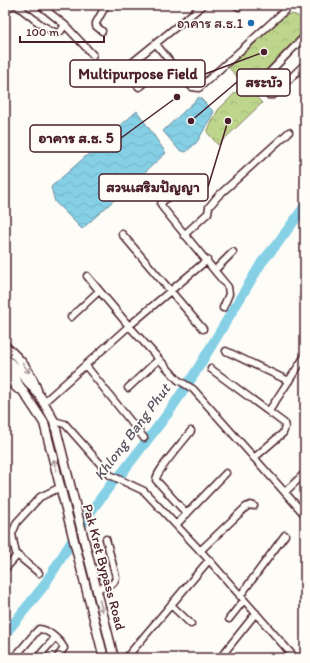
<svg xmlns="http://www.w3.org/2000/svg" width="310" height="663" font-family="Itim,'Playpen Sans Thai',sans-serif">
<defs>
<pattern id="park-crowns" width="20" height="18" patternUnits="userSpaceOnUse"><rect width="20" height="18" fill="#bdd68c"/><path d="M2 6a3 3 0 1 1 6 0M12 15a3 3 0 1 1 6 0" fill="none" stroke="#a4b779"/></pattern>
<pattern id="water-waves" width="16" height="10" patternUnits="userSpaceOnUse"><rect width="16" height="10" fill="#85d0e5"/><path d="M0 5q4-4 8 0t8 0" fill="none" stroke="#74b2c5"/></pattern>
</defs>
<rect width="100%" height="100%" fill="#fdfcf7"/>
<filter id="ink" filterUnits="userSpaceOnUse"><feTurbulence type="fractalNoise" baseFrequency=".025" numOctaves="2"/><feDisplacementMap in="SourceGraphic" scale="8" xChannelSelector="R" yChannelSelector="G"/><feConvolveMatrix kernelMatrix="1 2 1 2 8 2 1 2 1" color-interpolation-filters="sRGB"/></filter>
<g filter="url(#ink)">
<path fill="url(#park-crowns)" stroke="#847a5c" d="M290 14C305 15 306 28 300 39L249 89 262 103 218 145 207 132 218 110 244 84 227 66 280 18Z"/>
<path fill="url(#water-waves)" stroke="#6d899b" d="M199 97 214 112 197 142 186 152 179 150 163 131Z
M137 111 166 153 82 229 55 202 51 187Z"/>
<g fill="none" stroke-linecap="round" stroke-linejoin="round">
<path stroke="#85d0e5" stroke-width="10" d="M5 634 43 587 89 514 112 483 122 473 169 412 195 373 262 262 277 244 305 206"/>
<g stroke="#4a1f2b" stroke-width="9">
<path id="minor" d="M16 5 43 26 56 33 60 32 65 25
M40 5 65 25 93 55
M236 5 239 7
M302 5 305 8
M8 8 12 5
M102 31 96 26V23L106 5
M305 36 258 84 269 95H273L305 64
M156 44 187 83 192 87 199 88 291 5
M170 62 141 86 139 87 123 70 203 5
M187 182 163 201 161 204 163 208 228 287 229 294 223 308
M122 234 203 329
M184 235 208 213 209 207 218 196 289 132
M215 270 233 252
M87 276 129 326 178 380 193 389 305 515
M71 317 99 291
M226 351 289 381
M86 366 144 438
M211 369 284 423 285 427 283 433 254 458
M128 388 159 359
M43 403 129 326 207 260
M269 411 305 356
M54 421 65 424 110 475 144 491 209 560 295 658
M285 492 305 473
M187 514 156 480C156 471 184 441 191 431
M176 525 226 473
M200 551 246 507 251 505 254 506
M16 554 39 573
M5 569 15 558 16 554 12 534 17 522 40 497 61 487
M96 588C105 587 114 587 116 577L106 539
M240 596 285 535
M171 605 191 624
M229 619 244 600
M14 658 36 632 39 629C47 629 60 640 64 648L57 658
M37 658 55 638
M126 658 209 560
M220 658 256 613"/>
</g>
<g stroke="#4a1f2b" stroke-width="11">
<path id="major" d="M5 346C21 360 30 370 37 390
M5 358 17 369 40 396 54 421 114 658
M5 368 13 376 44 423 104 658
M5 377 18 389"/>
</g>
<use href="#minor" stroke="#fdfcf7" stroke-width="6"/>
<use href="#major" stroke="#fdfcf7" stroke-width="8"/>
</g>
<defs><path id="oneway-shaft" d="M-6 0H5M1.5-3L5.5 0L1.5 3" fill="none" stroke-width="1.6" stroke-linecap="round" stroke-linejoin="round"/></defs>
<g stroke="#ac999b">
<use href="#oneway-shaft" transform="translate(26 368) rotate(54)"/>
<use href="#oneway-shaft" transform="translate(55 465) rotate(-105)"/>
<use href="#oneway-shaft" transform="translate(101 606) rotate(76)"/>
</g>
</g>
<circle fill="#1f6fb2" stroke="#fdfcf7" stroke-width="1.5" cx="251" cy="23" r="4"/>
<g text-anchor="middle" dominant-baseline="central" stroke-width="3.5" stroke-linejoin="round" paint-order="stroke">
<g font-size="14" fill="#4a1f2b" stroke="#fdfcf7" text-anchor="end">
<text x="243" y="23">อาคาร ส.ธ.1</text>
</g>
<g font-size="14" fill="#4a1f2b" stroke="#fdfcf7">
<text transform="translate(104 567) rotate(75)">Pak Kret Bypass Road</text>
</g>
<g font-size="15" font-style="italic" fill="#5c5463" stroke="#fdfcf7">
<text transform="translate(132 432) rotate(-53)">Khlong Bang Phut</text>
</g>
</g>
<path fill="none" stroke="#4a1f2b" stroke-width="1.5" d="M264 52L205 74M191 121L237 82M177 97L121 138M228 121L208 187"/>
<g fill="#4a1f2b" stroke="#fdfcf7" stroke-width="1.5">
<circle cx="264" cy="52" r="4"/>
<circle cx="191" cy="121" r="4"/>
<circle cx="177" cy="97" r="4"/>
<circle cx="228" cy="121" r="4"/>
</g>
<g fill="#fdfcf7" stroke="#4a1f2b" stroke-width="1.5">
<rect x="70" y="60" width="135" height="27" rx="4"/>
<rect x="237" y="69" width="53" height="27" rx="4"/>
<rect x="30" y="125" width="91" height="27" rx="4"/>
<rect x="99" y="174" width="109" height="27" rx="4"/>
</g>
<g font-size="15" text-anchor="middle" font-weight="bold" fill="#4a1f2b">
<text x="138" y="79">Multipurpose Field</text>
<text x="264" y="87">สระบัว</text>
<text x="76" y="143">อาคาร ส.ธ. 5</text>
<text x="153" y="192">สวนเสริมปัญญา</text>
</g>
<rect width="310" height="663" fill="none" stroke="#fdfcf7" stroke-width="20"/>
<rect x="10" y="10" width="290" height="643" fill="none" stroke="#4a1f2b" stroke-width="1.5" filter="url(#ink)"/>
<path d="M20 36v6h84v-6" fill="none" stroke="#4a1f2b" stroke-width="2"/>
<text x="26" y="36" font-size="12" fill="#4a1f2b" stroke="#fdfcf7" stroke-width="3" paint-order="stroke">100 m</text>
</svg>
